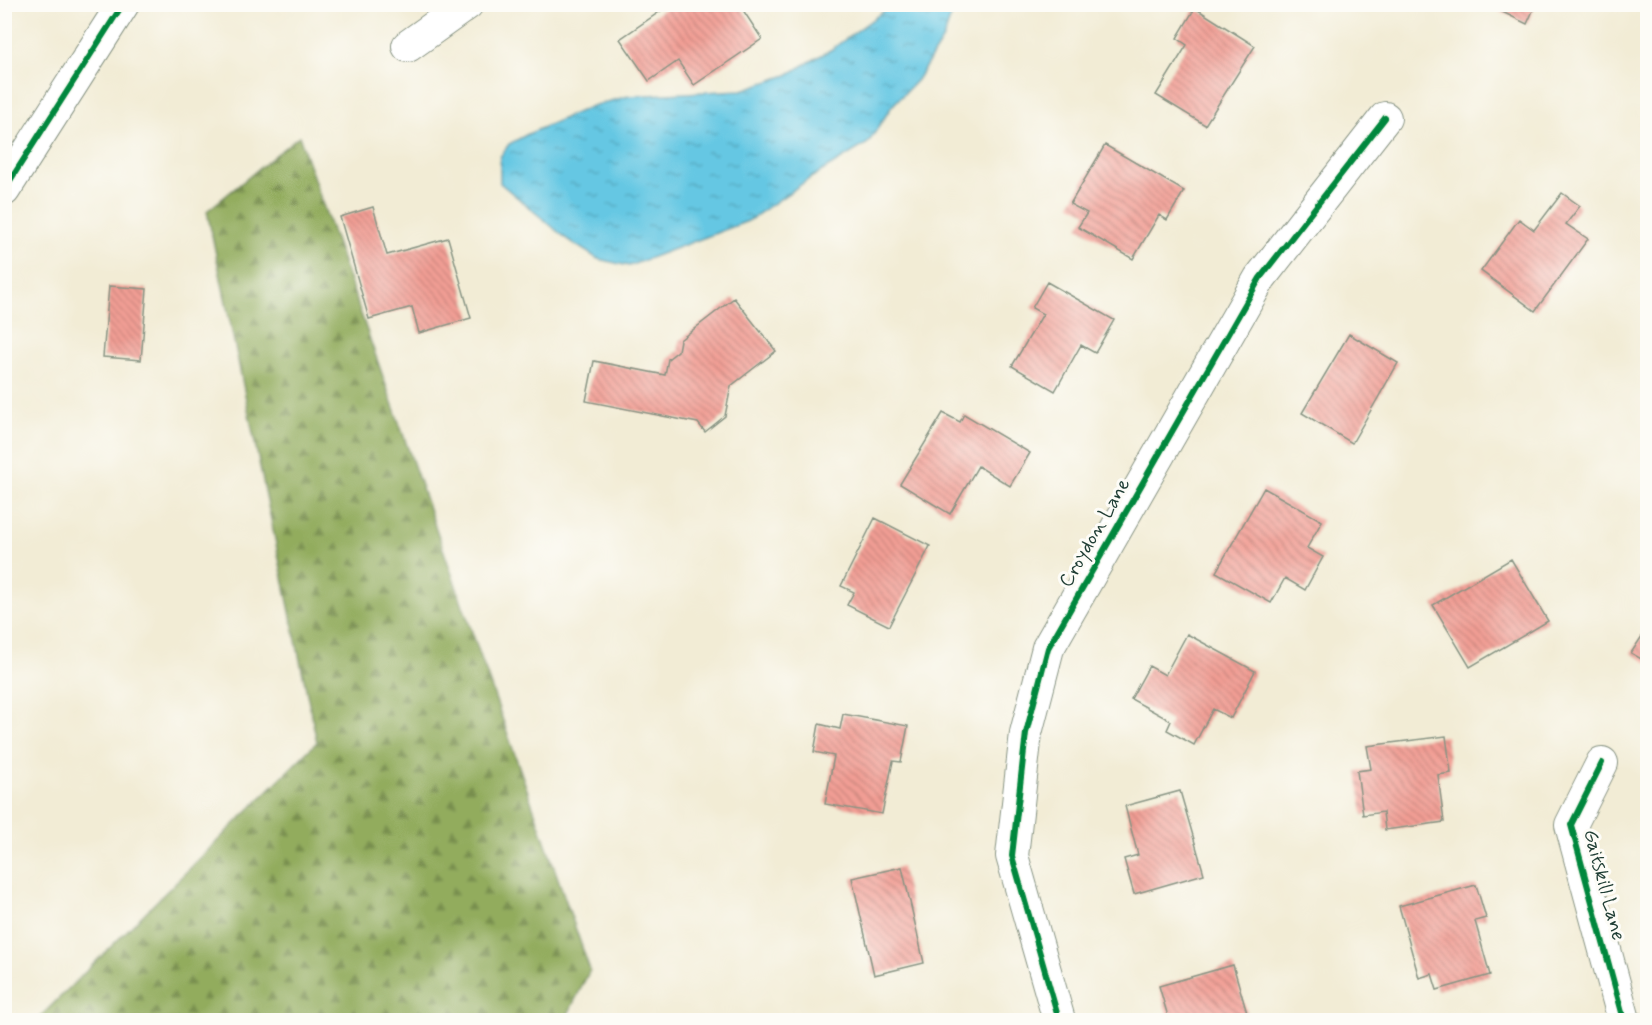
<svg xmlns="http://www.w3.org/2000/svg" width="1652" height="1025" font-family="Mynerve,sans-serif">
<defs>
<pattern id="forest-firs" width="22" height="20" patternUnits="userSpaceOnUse" patternTransform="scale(1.5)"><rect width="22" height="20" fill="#92ac5d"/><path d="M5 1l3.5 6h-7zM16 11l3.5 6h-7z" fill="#778d4e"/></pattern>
<pattern id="water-ripples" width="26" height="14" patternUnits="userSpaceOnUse" patternTransform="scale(1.5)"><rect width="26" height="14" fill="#65c7e3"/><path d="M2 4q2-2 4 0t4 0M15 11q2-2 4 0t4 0" fill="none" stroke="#53a3b9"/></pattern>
<pattern id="building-back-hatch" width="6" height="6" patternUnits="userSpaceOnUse" patternTransform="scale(1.5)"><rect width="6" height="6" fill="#f29e94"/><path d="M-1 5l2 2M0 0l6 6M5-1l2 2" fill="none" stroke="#c3827a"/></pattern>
</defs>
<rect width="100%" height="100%" fill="#fdfcf7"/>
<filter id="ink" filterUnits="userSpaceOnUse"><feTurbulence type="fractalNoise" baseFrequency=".0167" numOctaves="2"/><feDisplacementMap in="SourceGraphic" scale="12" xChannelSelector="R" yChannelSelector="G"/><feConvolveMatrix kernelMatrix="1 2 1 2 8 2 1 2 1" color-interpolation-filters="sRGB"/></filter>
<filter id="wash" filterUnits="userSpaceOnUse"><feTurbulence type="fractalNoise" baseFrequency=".008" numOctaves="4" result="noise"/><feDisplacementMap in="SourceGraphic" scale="24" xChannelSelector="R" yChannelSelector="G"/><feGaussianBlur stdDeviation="1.35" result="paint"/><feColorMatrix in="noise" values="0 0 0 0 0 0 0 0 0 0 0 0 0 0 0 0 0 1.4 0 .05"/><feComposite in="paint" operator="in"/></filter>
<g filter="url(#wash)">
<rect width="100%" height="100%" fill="#f2ecd5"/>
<path fill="url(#forest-firs)" stroke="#587448" stroke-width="1.5" d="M299 136 590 970 565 1020H37L317 742 207 211Z"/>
<path fill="url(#water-ripples)" stroke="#42828c" stroke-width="1.5" d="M892 5H955L943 39 917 80 892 106 868 143 812 177 748 221 629 266 598 259 568 240 500 183V157L509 144 528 134 592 106 629 96 742 90 787 75 832 49Z"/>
<g id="blocks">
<path fill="url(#building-back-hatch)" d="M671 4H739L762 39 694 85 678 61 649 81 620 39Z
M1486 4H1536L1527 24Z
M1195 8 1255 46 1205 125 1156 95 1187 45 1177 38Z
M1105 145 1184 191 1167 220 1159 215 1133 259 1078 227 1087 213 1070 204Z
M1562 193 1580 206 1566 224 1588 239 1535 311 1481 271 1519 219 1534 230Z
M373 207 387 255 448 238 471 318 419 333 412 307 369 319 340 217Z
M1047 282 1114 320 1095 353 1081 345 1055 391 1012 366 1043 314 1032 308Z
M109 286 147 289 141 360 103 357Z
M734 298 776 351 731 386 725 416 705 432 698 423 586 401 594 361 665 375 668 359 678 351 680 340Z
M1349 334 1398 363 1352 443 1302 413Z
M943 413 960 422 964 414 1030 453 1010 486 978 466 950 514 900 484Z
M1264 488 1322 521 1307 548 1323 557 1305 590 1285 578 1271 603 1216 572Z
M875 518 930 546 889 626 847 605 854 592 841 586Z
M1511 559 1548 621 1470 667 1433 605Z
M1648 627V663L1631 653Z
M1187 634 1255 671 1231 718 1213 709 1194 745 1167 730 1171 721 1131 699 1149 666 1165 675Z
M843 714 908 726 901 762 893 761 882 814 825 804 834 756 814 752 819 724 840 729Z
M1446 736 1451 773 1438 775 1444 822 1385 830 1383 812 1363 815 1357 771 1371 769 1367 746Z
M1180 791 1204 874 1134 894 1124 859 1138 855 1125 806Z
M902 867 924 963 874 975 852 878Z
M1476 885 1486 918 1475 921 1490 975 1437 990 1432 974 1419 978 1399 906Z
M1233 965 1249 1020H1191L1189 1016 1169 1020 1159 986Z"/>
</g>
</g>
<g filter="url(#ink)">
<use href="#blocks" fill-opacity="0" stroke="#889484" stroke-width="1.5"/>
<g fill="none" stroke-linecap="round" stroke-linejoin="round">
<g stroke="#889484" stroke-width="34">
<path id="minor" d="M408 46 467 4
M4 190 123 4
M1602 763 1571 825 1624 1020
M1059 1020 1012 856 1026 733 1048 648 1260 278 1385 118"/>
</g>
<use href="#minor" stroke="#fff" stroke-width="32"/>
<g stroke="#fdfcf7" stroke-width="10">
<path id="cycleway" d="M4 190 123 4
M1602 763 1571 825 1624 1020
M1059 1020 1012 856 1026 733 1048 648 1260 278 1385 118"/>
</g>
<use href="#cycleway" stroke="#00873e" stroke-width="6"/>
</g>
</g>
<g text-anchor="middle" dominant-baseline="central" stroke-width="6" stroke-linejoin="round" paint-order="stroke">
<g font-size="20" fill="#1f3d34" stroke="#fdfcf7">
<text transform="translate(1095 533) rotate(-60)">Croydon Lane</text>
<text transform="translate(1604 885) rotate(75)">Gaitskill Lane</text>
</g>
</g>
<rect width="1652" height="1025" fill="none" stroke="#fdfcf7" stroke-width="24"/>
</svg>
